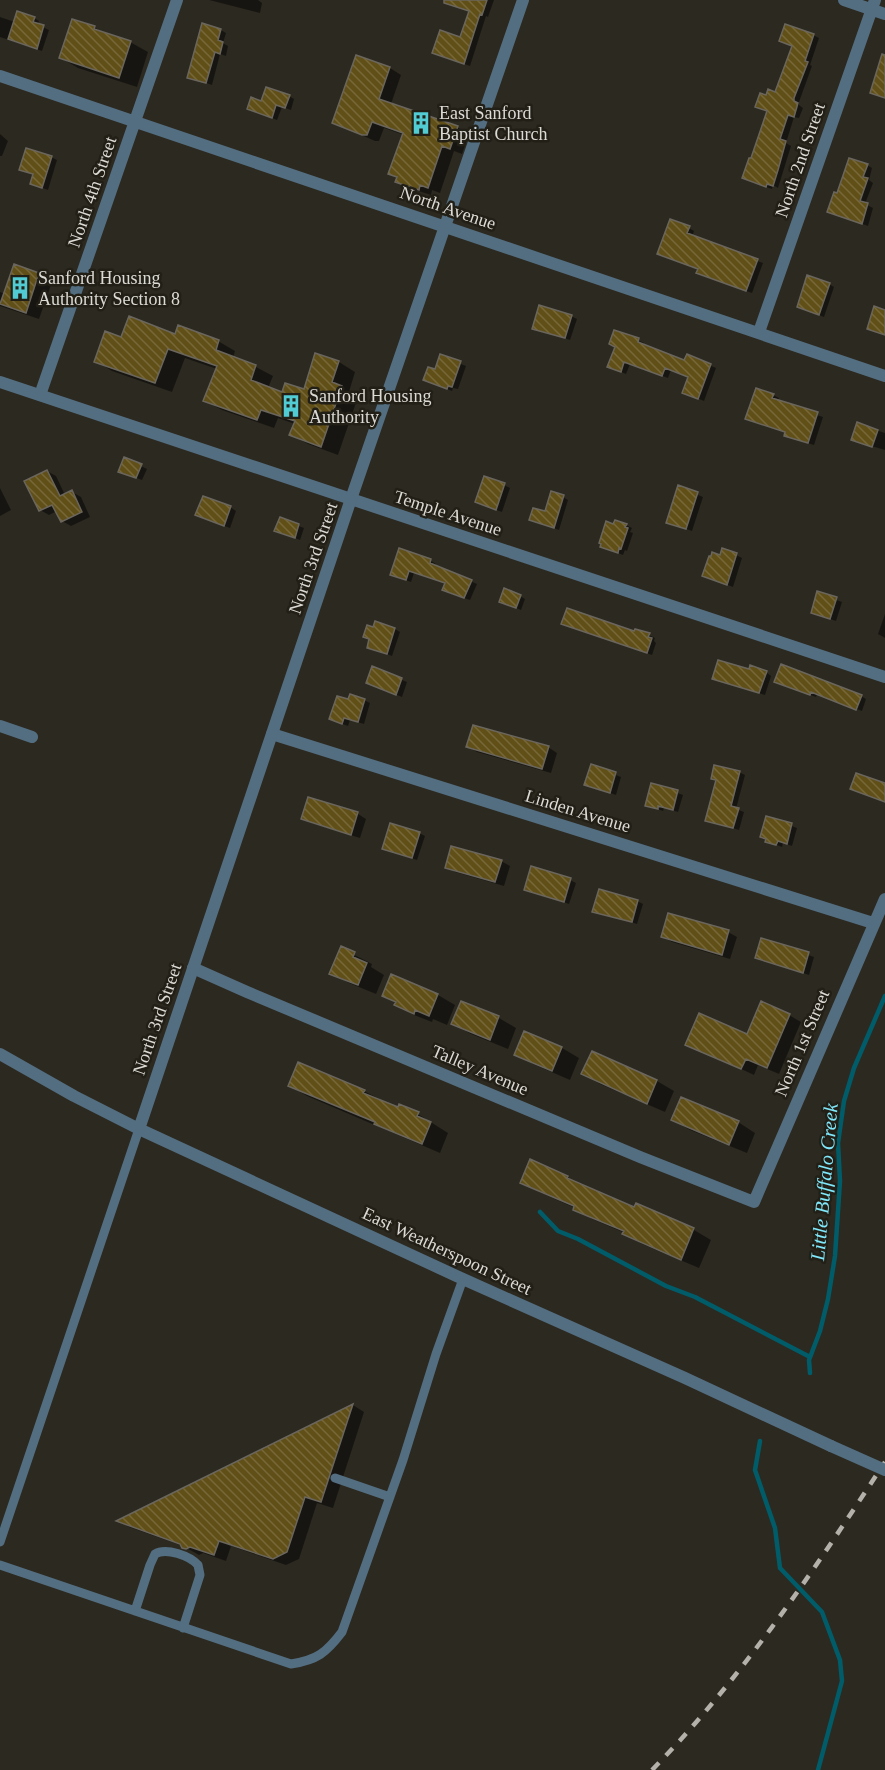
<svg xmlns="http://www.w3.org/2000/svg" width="885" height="1770" font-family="'Times New Roman',serif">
<defs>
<pattern id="building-back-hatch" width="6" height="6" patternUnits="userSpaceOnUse" patternTransform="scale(1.5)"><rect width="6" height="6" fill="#614f18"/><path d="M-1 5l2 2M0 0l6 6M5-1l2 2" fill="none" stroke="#776839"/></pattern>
</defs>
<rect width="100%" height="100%" fill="#2c2920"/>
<path fill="#0007" d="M209 0H258L262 3 260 13Z
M452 0H494L488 17 486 16 470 66 439 55 461 39 470 11Z
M0 17 15 22 34 18 39 21 38 25 49 30 42 51 0 37Z
M94 27 107 35 130 42 148 52 137 87 78 68 61 58Z
M221 30 226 33 223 43 228 46 226 56 220 54 212 85 189 77Z
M813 35 819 38 810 65 812 66 799 102V105L803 108 799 118 794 117 786 143 791 146 778 188 773 185 772 189 749 181 743 178 752 160 768 112 757 107 767 97 776 94Z
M390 68 401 75 391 104 457 127 469 134 462 154 454 151 440 193 432 190 431 195 409 188 397 181 398 178 390 174 404 135 384 128 379 141H375L334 123Z
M289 96 294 99 291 110 282 107 277 120 254 111 262 103Z
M0 134 8 141 2 156H0Z
M51 157 57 160 48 190 32 184 35 175 21 169Z
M867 165 872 168 869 180 873 183 865 204 873 208 868 226 829 212 838 195Z
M689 228 694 231 692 237 763 263 752 293 703 276 698 273 699 269 665 257Z
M38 274 52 282 39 319 0 306V292L5 294Z
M829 284 834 287 824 317 798 307Z
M571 316 577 319 570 340 534 328Z
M176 336 218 341 235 351 233 358 256 367 273 376 268 388 283 393 305 391 339 362 355 372 349 392 358 397 338 455 308 444 291 435 295 424 278 418 274 428 222 410 205 401 217 369 185 358 172 392 112 371 96 361 122 339Z
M638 340 644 343 643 346 685 362 688 356 716 368 704 401 690 395V377L671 370 668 378 630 364 626 374 609 367Z
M441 356 466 366 458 389 453 388 452 391 425 380 436 371Z
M773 395 779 398 777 402 823 417 814 445 791 438 786 435V433L747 418Z
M858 424 885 433V450L858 442Z
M141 466 147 469 142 480 126 474Z
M47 471 56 476 65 495 72 492 81 497 90 517 71 526 62 521 57 511 49 515 40 510Z
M504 485 510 488 502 512 476 502Z
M679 487 703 497 692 531 668 522Z
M0 488 11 510 0 516Z
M563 497 568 500 559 530 531 520 546 513Z
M230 507 236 511 230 528 203 518Z
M280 519 304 528 300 540 282 533Z
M626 525 632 528 630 532 633 533 627 551 625 550 623 555 602 547 614 526Z
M400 550 431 561 436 564 435 566 477 584 470 600 449 593 446 583 414 573 411 582 397 577Z
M736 555 742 558 733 587 709 578 721 556Z
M818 593 842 602 836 621 818 615Z
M520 596 525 599 521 610 506 604Z
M885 614V638L878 634Z
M568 626 649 635 655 638 654 641 656 643 652 655Z
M395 629 400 632 392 656 368 647Z
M373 668 407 682 402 697 367 683Z
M750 671 766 672 771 676 765 695 714 679Z
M775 682 861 696 866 699 862 711 817 694 816 697Z
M364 700 370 703 364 724 350 720 348 726 337 722 349 701Z
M468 747H548L557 753 551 773 477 752Z
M592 766 621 777 616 795 592 787Z
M739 772 745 775 736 809 744 812 739 830 707 820Z
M652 784 683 795 678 812 664 808 663 811 647 805Z
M358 814 366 819 360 838 312 823 303 818Z
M767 817 797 828 792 846 783 843 782 847 767 841Z
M419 833 425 836 417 860 384 849Z
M501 861 510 866 504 886 455 872 447 867Z
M570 880 576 883 569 904 526 889Z
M637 901 643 904 637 924 594 911Z
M728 932 737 937 730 959 672 942 663 937Z
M762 939 814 957 809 975 757 957Z
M341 948 372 964 371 967 384 975 376 994 349 983 331 973Z
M391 976 438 995 455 1005 447 1025 433 1019 432 1022 414 1015 383 995Z
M462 1003 499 1018 516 1028 508 1049 471 1034 453 1024Z
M789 1015 801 1022 779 1074 758 1065 754 1075 687 1044 748 1036Z
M525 1033 562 1048 579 1058 570 1080 533 1064 516 1054Z
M592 1053 657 1081 674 1091 665 1112 600 1084 583 1074Z
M290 1086 364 1091 399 1109 400 1106 418 1114 448 1133 440 1153 307 1096Z
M673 1120 738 1122 755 1133 747 1153 690 1130Z
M567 1177 585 1187 635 1209 637 1205 694 1230 711 1240 699 1268 642 1244 625 1233 592 1219 575 1208 539 1192 522 1182Z
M353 1405 364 1412 333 1508 317 1503 299 1559 286 1565 231 1546 226 1561 203 1553 199 1555 183 1546 129 1527 119 1521Z"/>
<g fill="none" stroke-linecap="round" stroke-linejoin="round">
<path stroke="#005c69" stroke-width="4.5" d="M540 1212 558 1231 578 1239 666 1286 695 1297 810 1357
M810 1373 809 1360 820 1331 828 1299 835 1256 840 1181 838 1143 844 1101 854 1068 885 996
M760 1441 755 1470 775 1528 780 1568 822 1612 840 1660 842 1681 818 1770"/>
</g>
<path fill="url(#building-back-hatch)" stroke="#6a665d" stroke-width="1.5" d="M444 0H487L482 15 480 14 464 64 432 53 440 30 460 37 469 11 444 3Z
M17 11 35 17 33 22 44 25 37 49 8 39Z
M72 19 95 26 94 29 131 41 119 78 59 58Z
M202 23 221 29 218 40 223 42 220 54 215 52 206 83 187 78Z
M785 24 814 34 805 61 808 62 794 98V101L798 103 794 117 788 115 780 139 786 141 778 170 773 186 767 184 766 187 742 178 749 158H751L767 111 755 107 760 93 766 95 768 89 775 92 792 46 779 41Z
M882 54 885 55V98L870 93Z
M356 55 390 67 379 99 458 126 450 149 442 146 428 188 420 185 419 190 395 182 397 177 388 174 403 133 372 122 367 135H362L332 123Z
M266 87 290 95 285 108 276 105 272 118 247 109 251 97 261 101Z
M26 148 52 156 42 188 30 184 33 174 19 170Z
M849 158 868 164 863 177 868 178 860 201 868 203 862 224 827 212 834 192 837 193Z
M670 219 690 226 687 233 758 259 746 291 696 273 698 269 657 254Z
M14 264 39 273 26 313 0 304Z
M807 275 830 283 819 315 797 307Z
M539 305 572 315 565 338 532 329Z
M874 306 885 310V335L867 329Z
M129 316 175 334 178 325 219 340 216 350 256 365 251 380 282 392 285 383 304 389 315 353 339 361 332 382 342 386 321 447 289 435 295 421 261 410 257 420 203 401 217 366 168 349 155 383 94 362 105 331 121 337Z
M614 330 639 338 638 342 684 360 687 354 711 364 698 399 682 393 688 377 665 368 662 376 624 362 621 372 607 367 615 347 609 344Z
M440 354 461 361 452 387 448 386 447 389 423 380 428 367 435 369Z
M756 388 774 394 772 398 818 412 808 443 784 436 785 432 745 419Z
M857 422 878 430 872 447 851 440Z
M124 457 142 464 136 478 118 472Z
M47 470 60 496 72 490 82 512 61 522 52 505 39 511 24 481Z
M484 476 505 483 496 510 475 502Z
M678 485 698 492 686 529 666 523Z
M551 491 564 495 554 528 529 520 533 508 545 511Z
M203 496 231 506 224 526 195 515Z
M280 517 299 524 295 538 274 531Z
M615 520 627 524 625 527 628 528 621 549 619 548 618 553 600 547 601 544 599 543 606 521 613 524Z
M399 548 431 559 430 563 472 580 464 598 442 590 445 583 409 571 406 580 390 575Z
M722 548 737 553 727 585 702 576 709 556H711L712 552 720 555Z
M504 588 521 595 516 608 499 602Z
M817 591 837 597 830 619 811 613Z
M567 608 634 631 635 629 650 633 648 637 652 638 647 653 561 624Z
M375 621 395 628 387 654 367 648 369 639 363 637 367 625 373 627Z
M718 660 749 669 750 665 767 671 759 693 712 679Z
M781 664 862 695 856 710 811 692 810 695 774 682Z
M372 666 402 678 396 695 366 683Z
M350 694 365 699 358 722 344 718 342 724 329 719 337 696 348 699Z
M473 725 549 746 542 769 466 747Z
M591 764 616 772 610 793 584 785Z
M714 765 740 771 731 806 739 808 733 828 705 821 716 780 711 779Z
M856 773 885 783V802L850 789Z
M651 783 678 790 673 810 658 806V809L645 806Z
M308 797 358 812 351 835 301 819Z
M766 816 792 823 787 844 778 841 776 845 765 842 766 839 760 837Z
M390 823 420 832 412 858 382 849Z
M451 846 502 860 495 882 445 868Z
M531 866 571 878 564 902 524 890Z
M599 889 638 900 632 922 592 912Z
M668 913 729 930 722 955 661 937Z
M761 938 809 952 803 973 755 958Z
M341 946 355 952 353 957 367 963 358 985 329 974Z
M391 974 438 994 429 1016 415 1010 414 1014 394 1005 396 1002 382 996Z
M461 1001 499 1016 490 1040 451 1024Z
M761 1001 790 1014 767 1068 746 1059 741 1069 685 1045 699 1013 747 1034Z
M524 1031 562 1047 552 1071 514 1055Z
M592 1051 657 1080 647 1104 581 1074Z
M298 1062 365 1090 363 1093 398 1107 399 1104 419 1112 417 1116 431 1122 422 1144 374 1124 375 1122 288 1086Z
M681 1097 739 1121 729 1145 671 1120Z
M530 1159 568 1176 567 1178 634 1207 636 1203 694 1228 681 1260 622 1234 624 1231 573 1210 574 1206 520 1183Z
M353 1404 321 1502 305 1497 287 1552 273 1559 219 1541 214 1555 190 1547 186 1549 182 1548 180 1544 116 1521Z"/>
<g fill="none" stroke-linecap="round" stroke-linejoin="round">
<path stroke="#536e81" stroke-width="9" d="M335 1478 390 1497
M0 1542 139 1129
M0 1565 291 1664C317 1660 326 1653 342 1632L403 1460 436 1354 463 1279
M135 1611 150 1565 155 1554C166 1547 190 1556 198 1565L200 1575 183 1628"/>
<path stroke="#536e81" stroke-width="12" d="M844 0 885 14
M0 76 885 376
M759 332 875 0
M0 382 885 677
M40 395 177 0
M0 726 32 737
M272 734 873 923
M193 968 247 992 640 1157 754 1202 885 899"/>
<path stroke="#536e81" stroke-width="12" d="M0 1054 74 1096 139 1129 463 1279 685 1378 831 1446
M139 1129 351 499 523 0"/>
<path stroke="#b3b1aa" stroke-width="4.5" stroke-dasharray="10 10" stroke-linecap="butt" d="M652 1770C743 1677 814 1570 885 1462"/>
<path stroke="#536e81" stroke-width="12" d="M831 1446 885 1470"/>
</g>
<defs>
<g id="building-bare" transform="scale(1.8)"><path d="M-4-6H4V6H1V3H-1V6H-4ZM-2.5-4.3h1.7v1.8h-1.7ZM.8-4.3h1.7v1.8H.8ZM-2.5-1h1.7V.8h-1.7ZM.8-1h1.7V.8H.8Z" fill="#51ccd3" stroke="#221f17" stroke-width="2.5" paint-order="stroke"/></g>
</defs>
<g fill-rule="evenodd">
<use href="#building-bare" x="421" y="123"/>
<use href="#building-bare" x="20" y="288"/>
<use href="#building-bare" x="291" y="406"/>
</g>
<g text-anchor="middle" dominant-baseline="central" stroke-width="5" stroke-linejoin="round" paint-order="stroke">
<g font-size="18" fill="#dcdad4" stroke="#221f17" text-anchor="start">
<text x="439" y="113">East Sanford<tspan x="439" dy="21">Baptist Church</tspan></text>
<text x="38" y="278">Sanford Housing<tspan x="38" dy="21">Authority Section 8</tspan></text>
<text x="309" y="396">Sanford Housing<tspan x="309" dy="21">Authority</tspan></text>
</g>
<g font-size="18" fill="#dcdad4" stroke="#221f17">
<text transform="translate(800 160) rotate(-71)">North 2nd Street</text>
<text transform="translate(92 192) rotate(-71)">North 4th Street</text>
<text transform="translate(448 208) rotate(19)">North Avenue</text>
<text transform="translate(448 513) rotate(18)">Temple Avenue</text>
<text transform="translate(313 558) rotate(-71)">North 3rd Street</text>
<text transform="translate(578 811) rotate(17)">Linden Avenue</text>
<text transform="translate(157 1019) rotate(-71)">North 3rd Street</text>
<text transform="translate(802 1043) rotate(-67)">North 1st Street</text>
<text transform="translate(480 1070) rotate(23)">Talley Avenue</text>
<text transform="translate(447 1251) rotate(25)">East Weatherspoon Street</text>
</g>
<g font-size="20" font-style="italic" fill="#80e8fb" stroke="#221f17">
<text transform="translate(824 1182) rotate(-85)">Little Buffalo Creek</text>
</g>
</g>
</svg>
